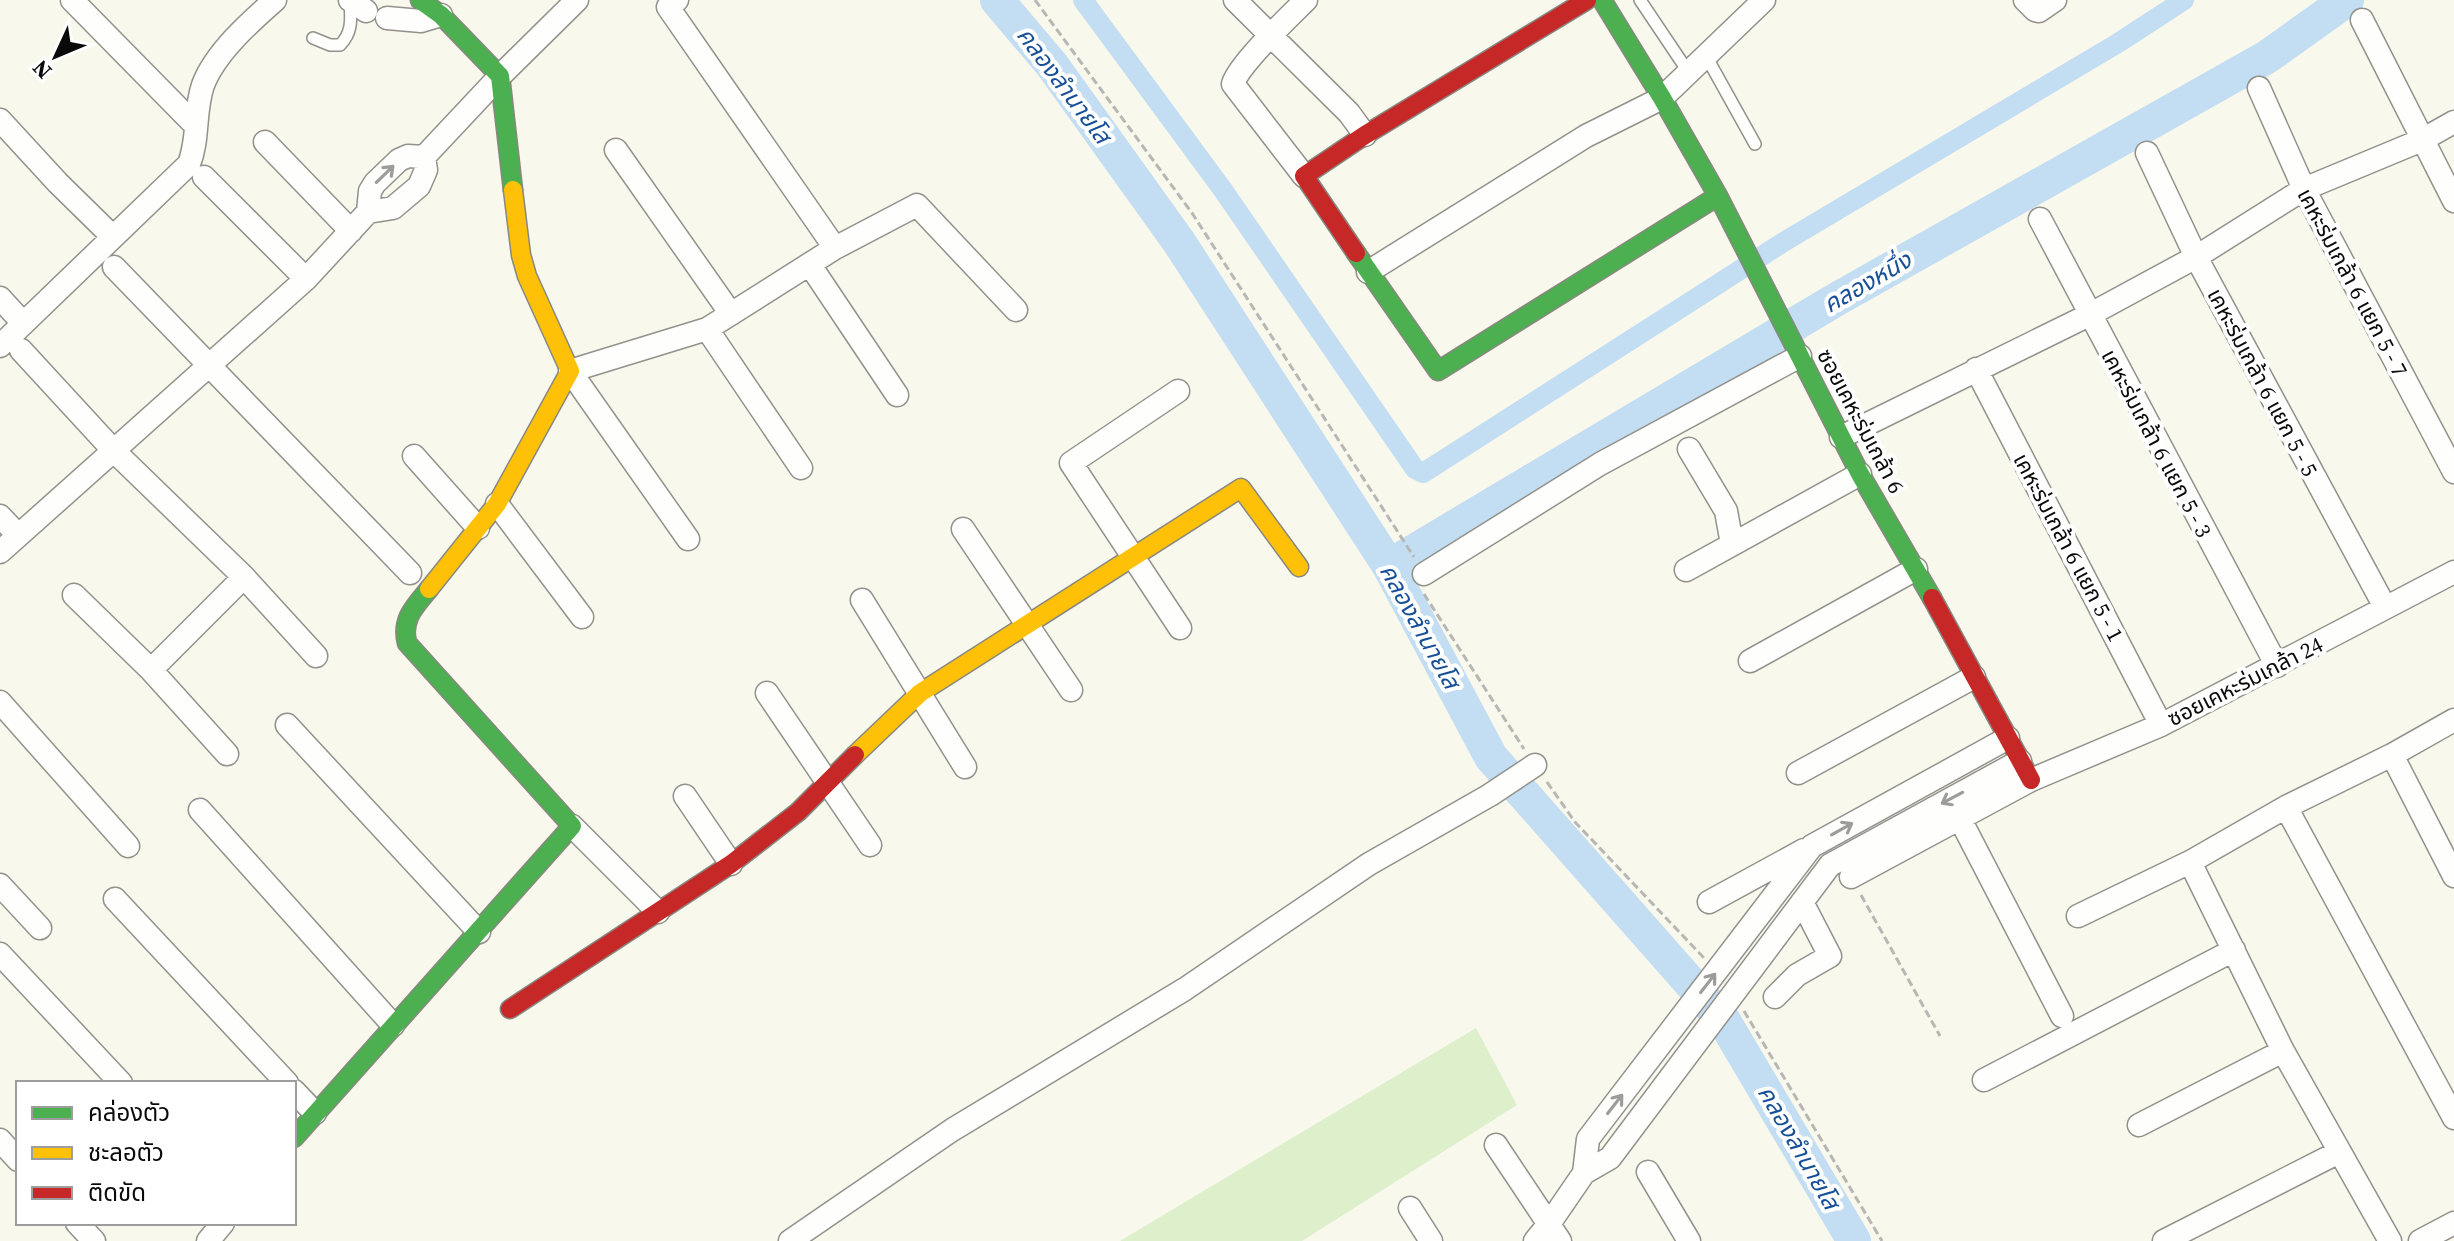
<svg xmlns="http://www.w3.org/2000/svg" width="2454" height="1241" font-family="'Source Serif 4','Noto Sans Thai',serif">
<rect width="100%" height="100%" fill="#f9f8ec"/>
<path fill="#deefcc" d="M1476 1028 1517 1105 1302 1241H1120Z"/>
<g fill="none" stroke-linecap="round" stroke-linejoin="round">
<path stroke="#c3ddf2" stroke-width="20" d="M1083 0 1223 190 1415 469 1423 473 1782 243 2118 43 2184 0"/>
<path stroke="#c3ddf2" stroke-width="34" d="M997 0 1052 65 1179 242 1389 566 1491 757 1724 1021 1854 1241
M1389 566 1837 299 2267 57 2347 0"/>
<g stroke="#92918c" stroke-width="14">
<path id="lane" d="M1640 0 1689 73
M313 38 330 45H340C353 32 351 18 350 1
M1706 56 1755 144"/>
</g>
<g stroke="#92918c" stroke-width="25">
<path id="street" d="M72 0 195 125
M350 0 366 11
M677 0 668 7 835 248
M1235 0 1349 113 1365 135
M2025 0 2035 10 2039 11 2055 0
M387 18 421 21 441 15
M2362 20 2454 201
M2259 88 2304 189 2454 472
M0 120 58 183 113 237
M265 142 351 231
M616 150 731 314
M2147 153 2196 257 2385 607
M1304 176 1233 84C1239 64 1289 17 1306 0
M204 177 306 279
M368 212 370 191 375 183 399 160 408 156 424 157 500 76 577 0
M2040 219 2277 666
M810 265 897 395
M114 267 410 573
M1368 272 1586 136 1662 98 1764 0
M0 298 23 323
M707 329 801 468
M0 346 189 164C199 139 194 111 203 85 215 53 250 22 275 0
M21 350 114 451 244 577 316 656
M1976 369 2161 725
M1178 391 1071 463 1180 628
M1841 437 2089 315 2196 257 2304 189 2422 140 2454 122
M1689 449 1726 511 1732 544
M414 456 478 528
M497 504 582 617
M0 516 18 535
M963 529 1071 690
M688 539 570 371 707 329 835 248 917 205 1016 310
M0 552 306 279 368 212 393 208 419 186 426 170 424 157
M1686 570 1860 474
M1424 574 1600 464 1800 356
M74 595 151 670 227 754
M862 600 965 767
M1750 661 1916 569
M151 670 244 577
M767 693 870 845
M0 702 128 846
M287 725 479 932
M2392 755 2454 876
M1798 773 1974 677
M685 796 731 864
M2286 807 2454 1118
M200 810 393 1025
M1960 819 2062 1016
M572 826 658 912
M2190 862 2283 1051 2390 1241
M1851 877 2031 780 2161 725 2454 572
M0 885 40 928
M115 899 287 1083
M1709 902 1804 850
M2078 916 2190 862 2286 807 2392 755 2454 720
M0 954 121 1083
M1775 997 1797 975 1830 956 1802 902
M1984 1080 2234 950
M294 1091 315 1113
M2139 1125 2283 1051
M0 1140 18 1160
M1496 1145 1560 1241
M1648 1172 1689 1241
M1584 1173 1610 1158 1830 865 2020 761
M1410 1208 1431 1241
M77 1223 94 1241
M208 1241 223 1223
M790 1241 952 1130 1185 989 1369 864 1490 795 1535 765
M1535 1241 1549 1224 1584 1173 1588 1139 1812 846 2008 738
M2164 1241 2339 1152
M2420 1241 2454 1223"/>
</g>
<g stroke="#888882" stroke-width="21">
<path id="fast" d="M420 0 441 15 500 76 513 190
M1602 0 1662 98 1718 196 1860 474 1932 598
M1356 253 1438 371 1718 196
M294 1138 572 826 407 643C401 619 415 606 429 589"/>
</g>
<g stroke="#888882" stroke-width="21">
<path id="slow" d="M429 589 497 504 570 371 527 276 521 255 513 190
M855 755 920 693 1241 488 1299 567"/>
</g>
<g stroke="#888882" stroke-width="21">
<path id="jam" d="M1356 253 1304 176 1365 135 1587 0
M1932 598 2031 780
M510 1009 731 864 798 812 855 755"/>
</g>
<path stroke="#b7b7b5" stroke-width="3" stroke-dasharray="8 4" stroke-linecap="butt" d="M1035 0 1192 213 1414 557
M1424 594 1524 749
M1547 782 1575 822 1704 958
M1861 895 1940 1036
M1744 1011 1882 1241"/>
<use href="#lane" stroke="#fefefc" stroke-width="11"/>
<use href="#street" stroke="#fefefc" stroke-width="22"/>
<use href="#fast" stroke="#4caf50" stroke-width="18"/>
<use href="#slow" stroke="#ffc107" stroke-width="18"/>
<use href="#jam" stroke="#c62828" stroke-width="18"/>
</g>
<defs><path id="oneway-shaft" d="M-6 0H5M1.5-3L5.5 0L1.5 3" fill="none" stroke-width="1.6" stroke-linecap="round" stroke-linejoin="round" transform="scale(2)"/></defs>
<g stroke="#9c9c9b">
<use href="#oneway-shaft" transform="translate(385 174) rotate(-44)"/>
<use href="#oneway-shaft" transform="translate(1952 798) rotate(152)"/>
<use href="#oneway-shaft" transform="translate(1842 829) rotate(-29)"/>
<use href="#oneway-shaft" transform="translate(1708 983) rotate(-52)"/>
<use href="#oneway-shaft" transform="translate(1615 1104) rotate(-52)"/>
</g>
<g text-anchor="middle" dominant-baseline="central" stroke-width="8" stroke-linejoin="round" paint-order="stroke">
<g font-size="22" fill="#0a0a0a" stroke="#fff">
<text transform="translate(2353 282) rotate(62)">เคหะร่มเกล้า 6 แยก 5 - 7</text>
<text transform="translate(2263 382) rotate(62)">เคหะร่มเกล้า 6 แยก 5 - 5</text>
<text transform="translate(1861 421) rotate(62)">ซอยเคหะร่มเกล้า 6</text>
<text transform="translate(2157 443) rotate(62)">เคหะร่มเกล้า 6 แยก 5 - 3</text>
<text transform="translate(2069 547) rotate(62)">เคหะร่มเกล้า 6 แยก 5 - 1</text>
<text transform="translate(2245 681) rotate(-27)">ซอยเคหะร่มเกล้า 24</text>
</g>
<g font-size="24" font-style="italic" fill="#175097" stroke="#fff">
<text transform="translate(1064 85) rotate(53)">คลองลำนายโส</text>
<text transform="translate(1867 282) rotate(-30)">คลองหนึ่ง</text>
<text transform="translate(1420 626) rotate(61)">คลองลำนายโส</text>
<text transform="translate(1799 1147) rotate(60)">คลองลำนายโส</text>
</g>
</g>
<rect x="16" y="1081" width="280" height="144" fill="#ffffff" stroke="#9d9d9d" stroke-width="2"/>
<rect x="32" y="1107" width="40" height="12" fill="#4caf50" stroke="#9d9d9d" stroke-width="2"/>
<text x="88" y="1121" font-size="24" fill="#0a0a0a">คล่องตัว</text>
<rect x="32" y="1147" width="40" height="12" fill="#ffc107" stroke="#9d9d9d" stroke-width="2"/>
<text x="88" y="1161" font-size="24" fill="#0a0a0a">ชะลอตัว</text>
<rect x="32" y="1187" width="40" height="12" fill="#c62828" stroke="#9d9d9d" stroke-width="2"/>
<text x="88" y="1201" font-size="24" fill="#0a0a0a">ติดขัด</text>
<g transform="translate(56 56) rotate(226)" stroke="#ffffff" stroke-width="6" paint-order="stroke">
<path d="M0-6L14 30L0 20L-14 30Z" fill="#0a0a0a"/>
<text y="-12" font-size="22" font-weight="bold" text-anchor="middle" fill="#0a0a0a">N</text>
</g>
</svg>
